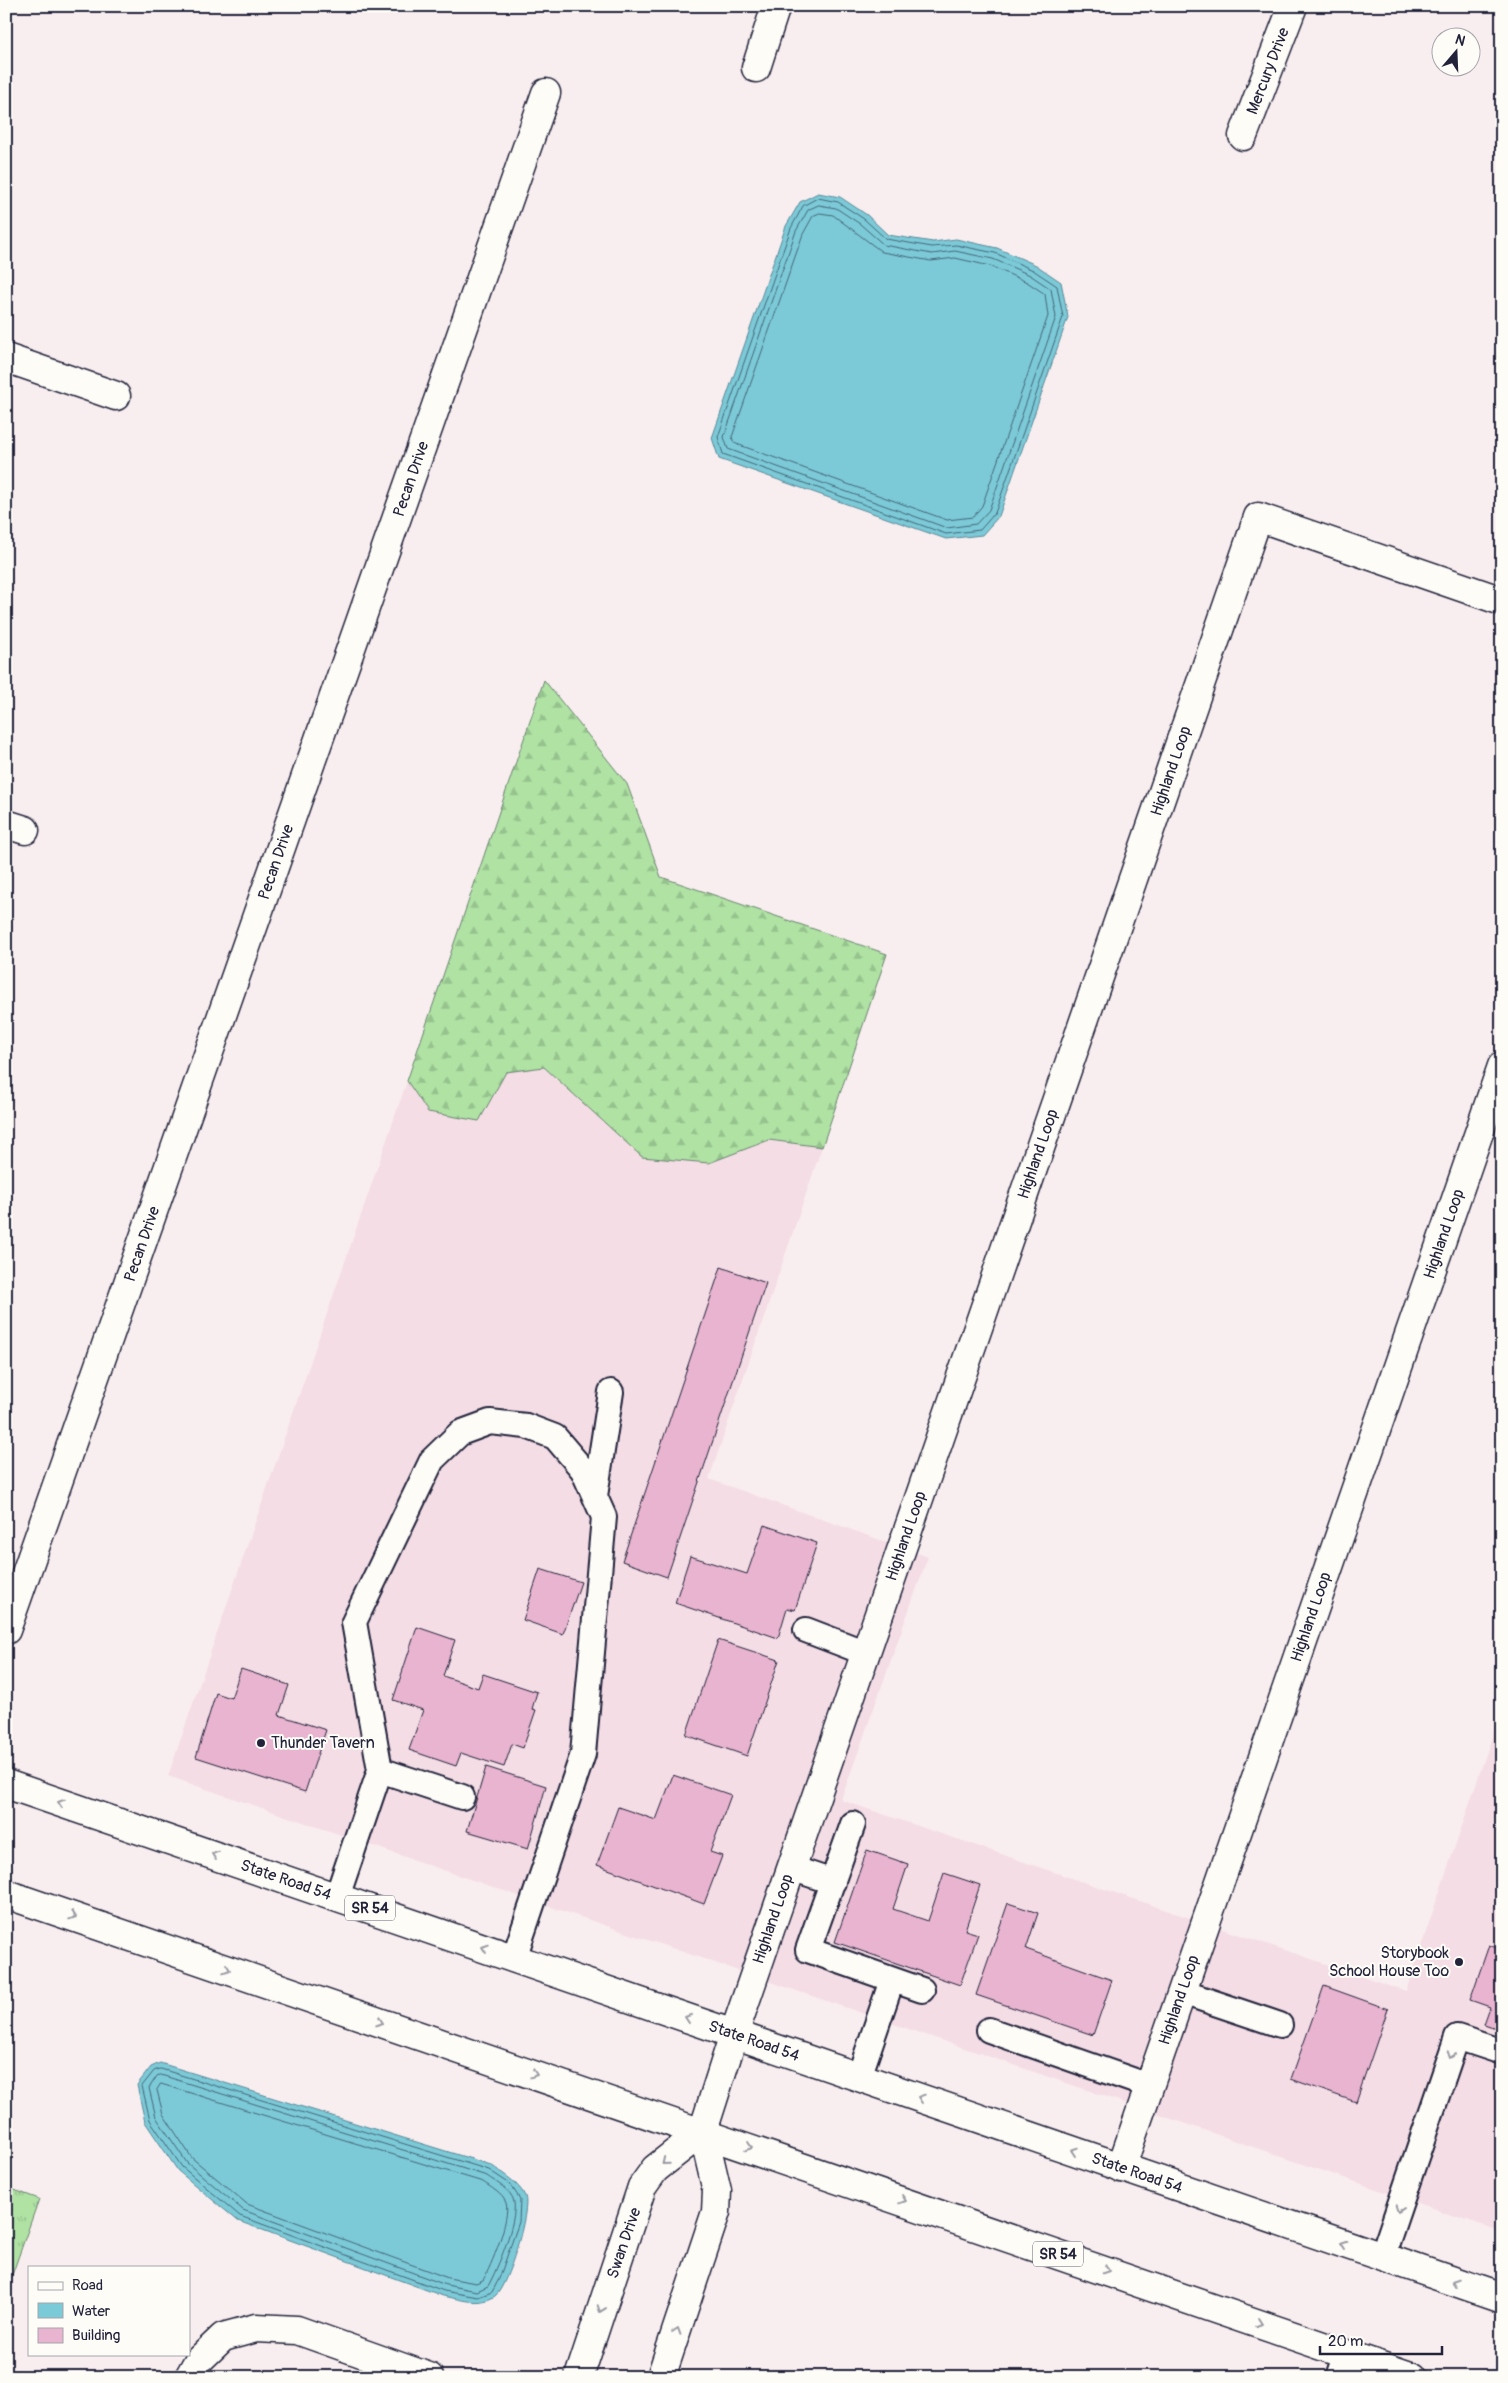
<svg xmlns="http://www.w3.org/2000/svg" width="1508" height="2383" font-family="Pangolin,sans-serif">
<defs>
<pattern id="grass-tufts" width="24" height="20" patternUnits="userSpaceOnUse" patternTransform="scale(1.25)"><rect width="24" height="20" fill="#afe2a3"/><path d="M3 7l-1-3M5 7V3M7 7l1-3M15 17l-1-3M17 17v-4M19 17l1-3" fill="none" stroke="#96c28d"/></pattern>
<pattern id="forest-firs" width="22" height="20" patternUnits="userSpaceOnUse" patternTransform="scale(1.25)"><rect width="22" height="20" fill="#afe2a3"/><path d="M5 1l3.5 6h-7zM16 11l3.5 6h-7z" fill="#96c28d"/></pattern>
</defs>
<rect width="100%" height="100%" fill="#f9eeef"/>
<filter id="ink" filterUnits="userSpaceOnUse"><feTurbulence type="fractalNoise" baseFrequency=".02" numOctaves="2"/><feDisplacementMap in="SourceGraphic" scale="10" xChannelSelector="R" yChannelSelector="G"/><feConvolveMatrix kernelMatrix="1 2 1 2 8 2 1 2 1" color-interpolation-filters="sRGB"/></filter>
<g filter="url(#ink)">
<path fill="#f4dde5" d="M544 1067 576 1096 709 1163 769 1140 822 1147 709 1479 928 1557 841 1800 1406 1991 1499 1716 1502 1717V2232L168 1776 407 1081 429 1112 506 1072Z"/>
<path fill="url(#grass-tufts)" stroke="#68826f" d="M6 2187 39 2199 6 2292Z"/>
<path fill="url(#forest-firs)" stroke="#68826f" d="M544 680 627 784 661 877 887 954 822 1147 769 1140 709 1163 642 1157 544 1067 506 1072 479 1121 428 1112 407 1081Z"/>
<path fill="#7bcad7" stroke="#578799" d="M818 193 840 197 867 215 888 235 933 242 956 239 997 248 1036 265 1061 282 1068 317 999 516 982 535 946 539 719 459 712 438 786 226 800 202Z
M160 2063 491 2165C503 2174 518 2182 525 2196 531 2210 507 2288 495 2296 479 2307 460 2299 443 2296L238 2221 178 2171 145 2122 137 2085 151 2067Z"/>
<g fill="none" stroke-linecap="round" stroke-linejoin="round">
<path stroke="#466579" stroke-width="1" d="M818 198 838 202 864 219 886 239 932 247 956 245 995 253 1033 270 1057 286 1063 317 995 513 980 530 946 534 723 454 718 437 791 228 803 206Z
M819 205 836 208 860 224 884 245 932 254 955 251 993 259 1030 275 1051 289 1056 317 989 510 976 524 947 528 728 449 724 437 796 231 808 210Z
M820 213 833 215 882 252 931 261 955 258 990 266 1027 282 1045 294 1048 316 982 506 973 517 947 520 734 443 732 437 803 234 813 216Z
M161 2069 489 2170 510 2184 520 2199 519 2222 499 2279 492 2292 478 2297 444 2291 240 2216 182 2167 150 2120 142 2086 154 2071Z
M161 2075 487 2176C495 2182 512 2190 514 2202 517 2222 498 2268 488 2286L477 2291 446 2285 243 2210 187 2163 156 2117 149 2088 157 2076Z
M161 2084 483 2182C490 2187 503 2194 506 2203 511 2217 491 2267 483 2280L476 2283 448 2278 247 2204 192 2158 163 2114 157 2090Z"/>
</g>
<path fill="#e9b4cf" stroke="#22223b" d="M721 1267 766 1283 667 1577 622 1561Z
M764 1525 817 1543 795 1610 787 1608 778 1638 675 1603 690 1556 747 1574Z
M540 1569 581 1582 563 1634 523 1620Z
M417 1627 455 1640 443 1676 478 1688 483 1674 537 1692 532 1709 536 1710 523 1748 512 1744 504 1767 461 1753 456 1766 409 1750 423 1710 393 1700Z
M718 1640 779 1660 747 1756 686 1735Z
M241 1669 289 1685 279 1715 326 1730 305 1792 196 1757 216 1693 231 1698Z
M486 1767 546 1786 528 1849 467 1831Z
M673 1775 731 1795 710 1852 722 1856 704 1904 597 1865 618 1807 656 1820Z
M867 1850 908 1864 893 1909 928 1921 944 1873 980 1885 965 1930 978 1934 960 1985 835 1942Z
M1008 1903 1038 1913 1026 1949 1112 1980 1093 2035 976 1995Z
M1489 1945 1502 1950V2030L1484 2024 1490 2007 1470 2000Z
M1324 1986 1388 2009 1356 2102 1291 2079Z"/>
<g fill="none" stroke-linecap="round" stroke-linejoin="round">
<g stroke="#22223b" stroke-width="28">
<path id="service" d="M595 1496 611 1392
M806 1630 866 1653
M380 1770 462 1797
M853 1824 808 1950 922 1990
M791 1868 833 1882
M337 1897 380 1770 354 1622 432 1460 460 1433 490 1422 526 1426 555 1437 583 1470 604 1517 583 1754 514 1958
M1182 1992 1280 2025
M989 2030 1149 2086
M859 2077 892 1980
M1382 2257 1457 2037 1502 2052
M1338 2377 1346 2353"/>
</g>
<g stroke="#22223b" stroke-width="31">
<path id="minor" d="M756 68 776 6
M1243 136 1293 6
M6 358 116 396
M6 824 25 830
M6 1630 546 93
M1121 2168 1502 1066
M189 2377 198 2361 223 2337 256 2328 297 2330 429 2377
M579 2377 642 2187 655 2169 703 2131
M661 2377 716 2212 717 2191 703 2131 734 2034 1258 517 1502 601"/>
</g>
<g stroke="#22223b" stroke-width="31">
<path id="primary" d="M6 1784 1502 2298
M6 1894 1413 2377"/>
</g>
<use href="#service" stroke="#fdfcf7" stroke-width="24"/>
<use href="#minor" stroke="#fdfcf7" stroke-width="28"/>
<use href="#primary" stroke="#fdfcf7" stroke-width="28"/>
</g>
<defs><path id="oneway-chevron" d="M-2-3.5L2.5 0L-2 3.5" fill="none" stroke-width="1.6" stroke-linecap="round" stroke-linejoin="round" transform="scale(1.25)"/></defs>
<g stroke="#9a9aa2">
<use href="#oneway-chevron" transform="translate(61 1803) rotate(-161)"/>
<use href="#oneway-chevron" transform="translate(215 1855) rotate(-161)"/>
<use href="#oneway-chevron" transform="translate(73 1916) rotate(19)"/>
<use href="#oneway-chevron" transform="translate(485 1948) rotate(-161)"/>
<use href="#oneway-chevron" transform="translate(227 1969) rotate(19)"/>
<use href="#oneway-chevron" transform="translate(688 2018) rotate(-161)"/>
<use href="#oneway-chevron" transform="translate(380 2022) rotate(19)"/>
<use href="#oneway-chevron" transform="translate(1451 2055) rotate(109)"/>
<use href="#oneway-chevron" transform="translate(534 2074) rotate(19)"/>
<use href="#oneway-chevron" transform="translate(921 2098) rotate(-161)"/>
<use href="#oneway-chevron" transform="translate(749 2147) rotate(19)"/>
<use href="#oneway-chevron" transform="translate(1074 2151) rotate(-161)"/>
<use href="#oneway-chevron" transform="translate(665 2162) rotate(141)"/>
<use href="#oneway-chevron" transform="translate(903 2200) rotate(19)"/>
<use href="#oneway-chevron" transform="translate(1399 2209) rotate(109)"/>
<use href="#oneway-chevron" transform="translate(1344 2244) rotate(-161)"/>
<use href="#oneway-chevron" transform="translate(1106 2270) rotate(19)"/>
<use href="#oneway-chevron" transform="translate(1456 2282) rotate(-161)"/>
<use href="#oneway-chevron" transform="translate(601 2309) rotate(109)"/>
<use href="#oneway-chevron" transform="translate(1259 2323) rotate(19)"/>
<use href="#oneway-chevron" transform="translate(677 2331) rotate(-72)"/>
</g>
</g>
<g fill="#22223b" stroke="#fdfcf7" stroke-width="2">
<circle cx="261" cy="1743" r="5"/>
<circle cx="1459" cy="1962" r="5"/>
</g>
<g text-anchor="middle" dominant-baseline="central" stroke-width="4" stroke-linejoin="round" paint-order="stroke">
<g fill="#fdfcf7" stroke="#646373" stroke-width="1">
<rect x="345" y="1895.5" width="50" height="25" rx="4"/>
<rect x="1033" y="2241.5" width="50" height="25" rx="4"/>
</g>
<g font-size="15" font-weight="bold" fill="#22223b">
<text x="370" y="1908">SR 54</text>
<text x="1058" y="2254">SR 54</text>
</g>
<g font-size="16" fill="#22223b" stroke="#fdfcf7">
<text transform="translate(1268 71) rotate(-69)">Mercury Drive</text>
<text transform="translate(411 479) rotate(-71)">Pecan Drive</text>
<text transform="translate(1171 771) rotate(-71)">Highland Loop</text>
<text transform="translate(276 862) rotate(-71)">Pecan Drive</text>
<text transform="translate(1038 1154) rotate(-71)">Highland Loop</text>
<text transform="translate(1444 1234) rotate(-71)">Highland Loop</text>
<text transform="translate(142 1244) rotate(-71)">Pecan Drive</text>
<text transform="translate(906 1536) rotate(-71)">Highland Loop</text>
<text transform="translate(1311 1617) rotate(-71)">Highland Loop</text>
<text transform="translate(286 1880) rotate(19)">State Road 54</text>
<text transform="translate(773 1919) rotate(-71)">Highland Loop</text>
<text transform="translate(1179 2000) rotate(-71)">Highland Loop</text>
<text transform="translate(754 2041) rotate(19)">State Road 54</text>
<text transform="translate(1137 2173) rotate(19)">State Road 54</text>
<text transform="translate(624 2243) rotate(-71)">Swan Drive</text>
</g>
<g font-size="16" fill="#22223b" stroke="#fdfcf7" text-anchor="start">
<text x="271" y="1743">Thunder Tavern</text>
<text x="1449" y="1953" text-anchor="end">Storybook<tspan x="1449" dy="18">School House Too</tspan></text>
</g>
</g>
<rect width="1508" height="2383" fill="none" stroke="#fdfcf7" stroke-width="25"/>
<rect x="12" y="12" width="1483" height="2358" fill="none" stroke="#22223b" stroke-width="2" filter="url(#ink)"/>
<rect x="28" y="2266" width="162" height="90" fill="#fdfcf7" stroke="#a5a5ac"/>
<rect x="38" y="2282" width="25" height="8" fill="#fdfcf7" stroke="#a5a5ac"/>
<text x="72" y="2290" font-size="15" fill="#22223b">Road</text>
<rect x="38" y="2303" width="25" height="15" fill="#7bcad7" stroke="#a5a5ac"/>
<text x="72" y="2316" font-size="15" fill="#22223b">Water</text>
<rect x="38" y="2328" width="25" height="15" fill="#e9b4cf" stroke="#a5a5ac"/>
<text x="72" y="2340" font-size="15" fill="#22223b">Building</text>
<g transform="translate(1456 52) rotate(19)"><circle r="24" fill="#fdfcf7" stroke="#a5a5ac"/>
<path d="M0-4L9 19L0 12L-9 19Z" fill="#22223b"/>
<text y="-8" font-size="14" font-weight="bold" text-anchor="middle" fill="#22223b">N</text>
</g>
<path d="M1320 2346v8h122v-8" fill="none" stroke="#22223b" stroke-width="2.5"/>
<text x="1328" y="2346" font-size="15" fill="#22223b" stroke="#fdfcf7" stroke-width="4" paint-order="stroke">20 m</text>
</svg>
